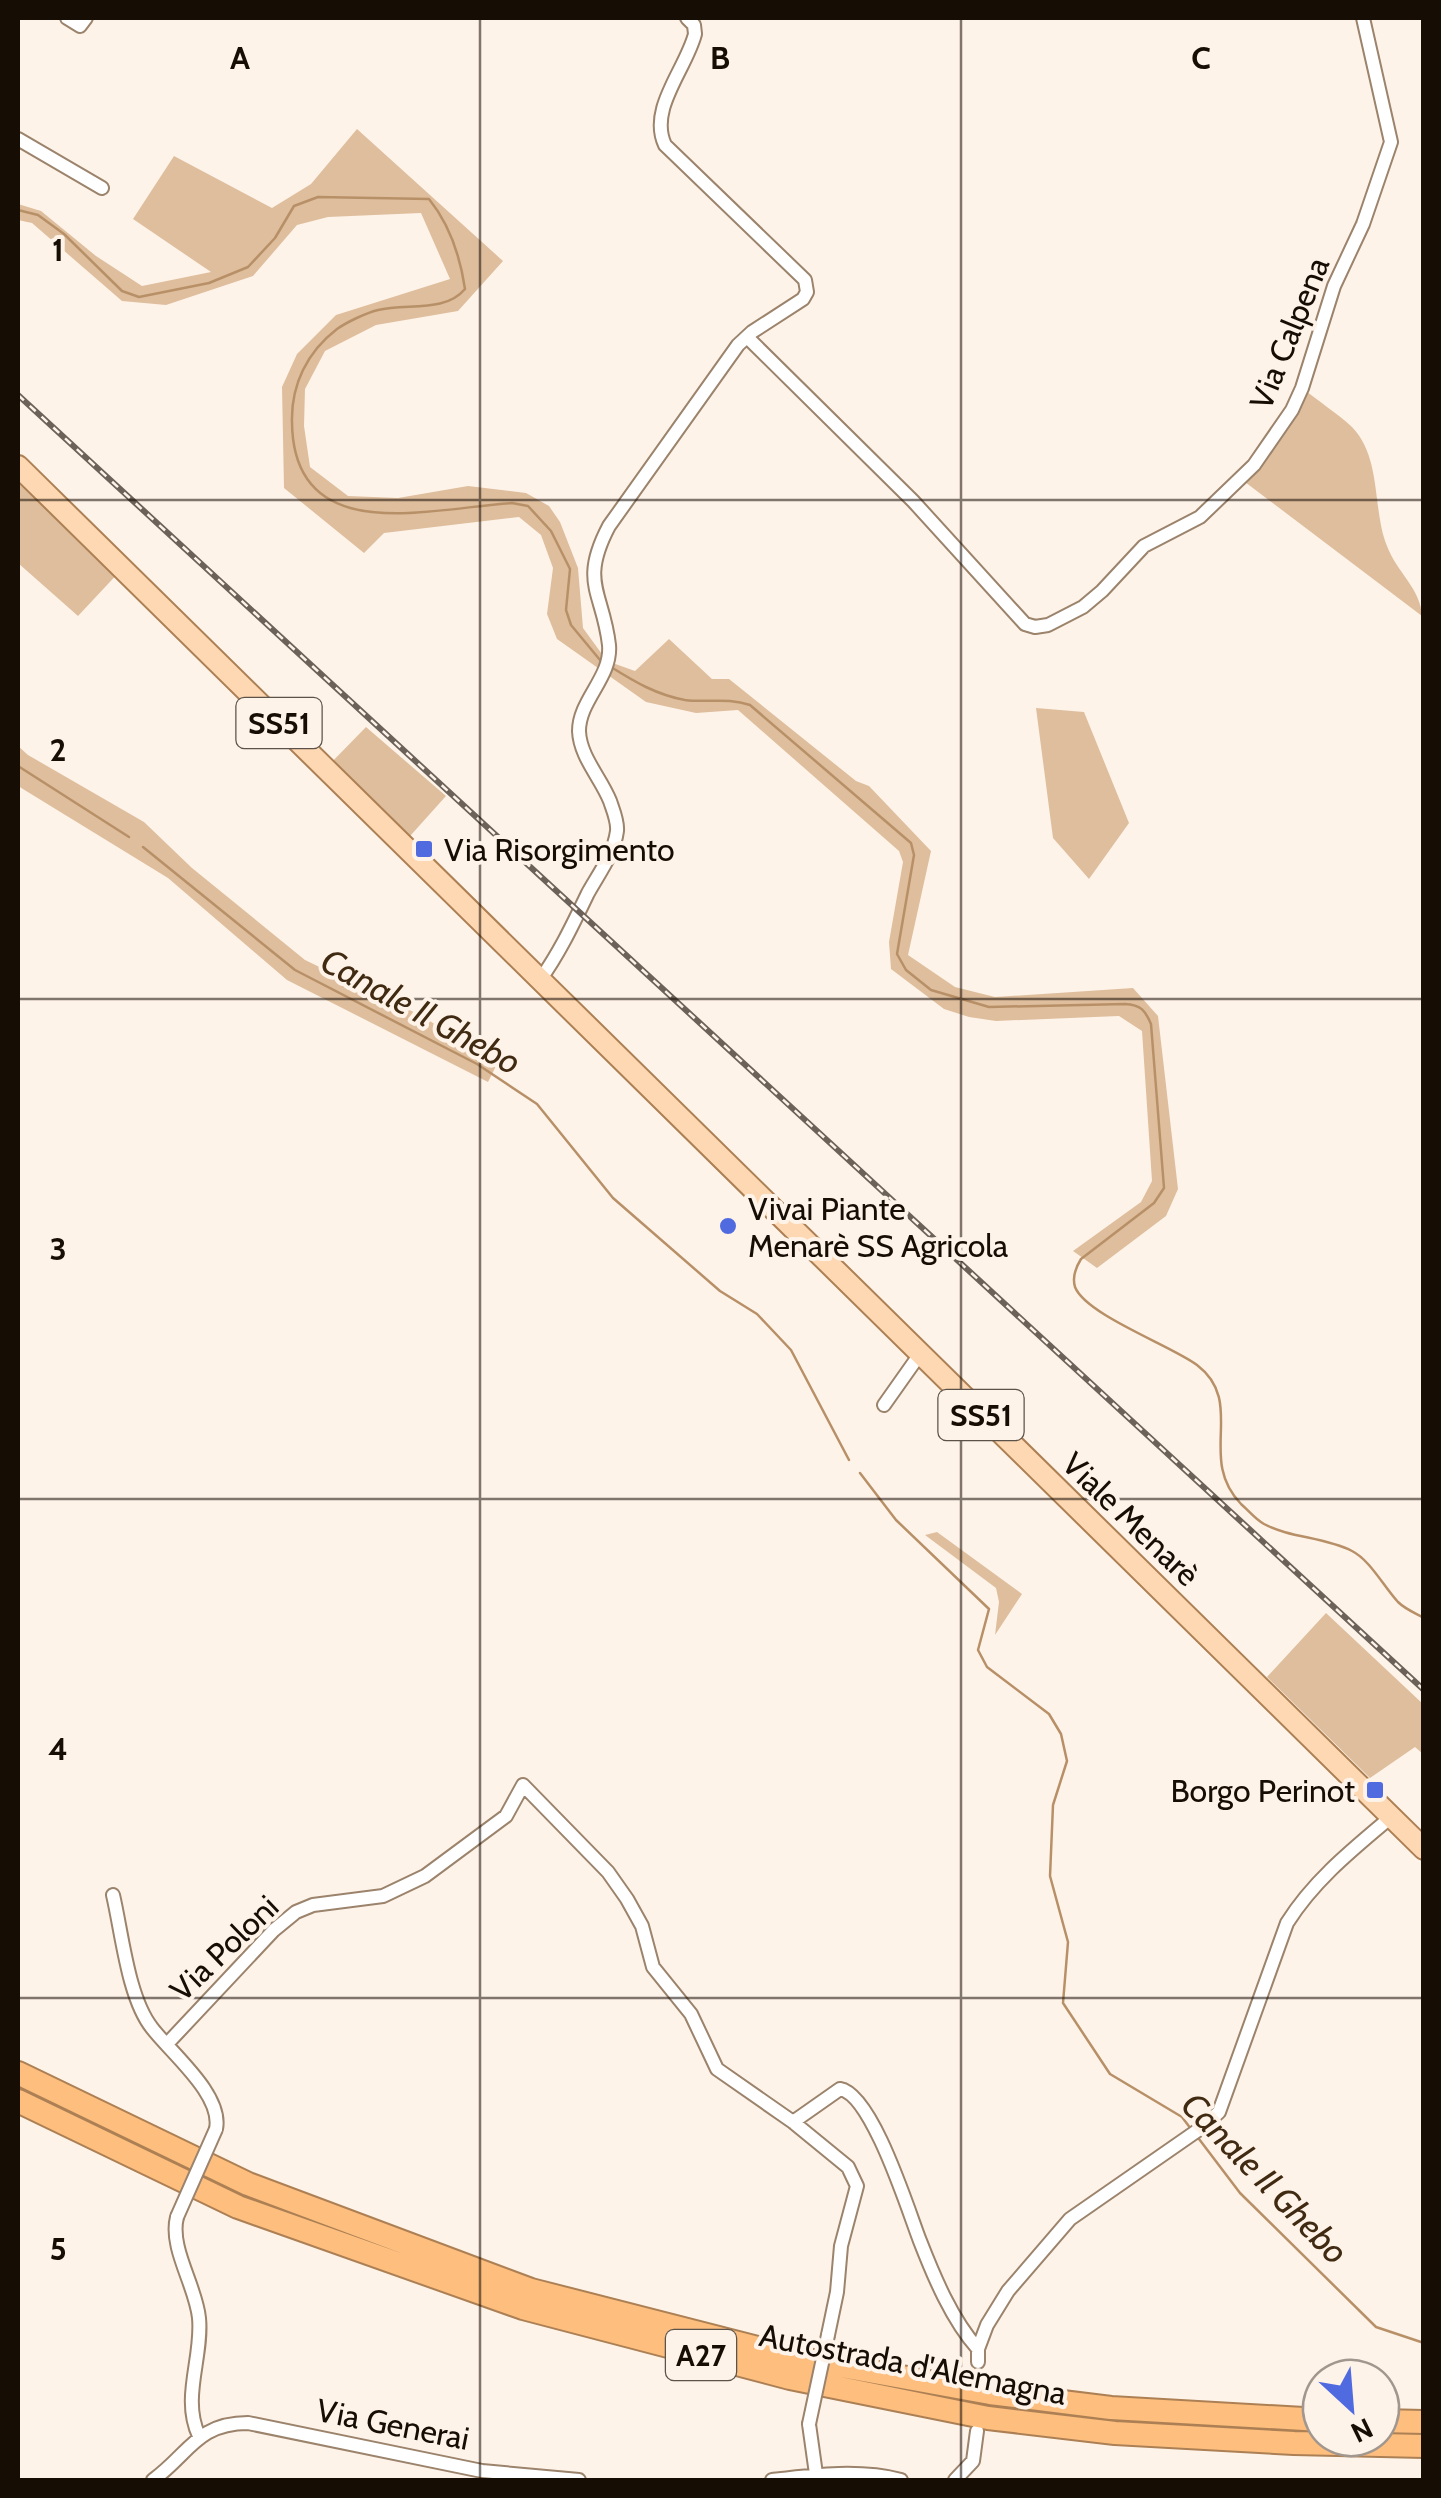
<svg xmlns="http://www.w3.org/2000/svg" width="1441" height="2498" font-family="Cabin,sans-serif">
<rect width="100%" height="100%" fill="#fef3e9"/>
<path fill="#dfbe9d" d="M357 129 503 261 458 311 376 325 325 351 305 389 304 426 310 467 348 496 398 498 468 486 526 493 549 506 560 522 578 568 583 628 607 661 635 671 669 639 712 679H729L856 781 869 786 931 851 908 955 955 987 995 997 1133 988 1158 1016 1178 1189 1166 1216 1097 1268 1073 1251 1141 1202 1152 1181 1142 1031 1119 1016 996 1021 969 1017 944 1009 891 969 889 942 903 862 899 851 738 710 696 713 646 702 557 639 547 614 553 568 541 535 519 517 384 533 364 553 284 488 282 387 297 354 336 315 450 279 421 213 328 217 297 225 253 276 166 305 122 301 32 223 18 220V204L41 211 96 256 142 286 211 272 133 219 174 156 272 208 311 184Z
M1302 388C1318 401 1337 413 1352 427 1382 458 1372 509 1387 546 1396 571 1421 589 1422 616L1241 479Z
M18 466 122 569 78 616 18 563Z
M1036 708 1084 712 1129 823 1089 879 1053 838Z
M366 727 446 796 402 845 325 769Z
M18 746 28 755 144 822 192 868 305 960 422 1016 497 1064 488 1082 287 980 168 878 18 786Z
M937 1532 1022 1594 995 1635 999 1602 996 1588 925 1535Z
M1326 1613 1423 1704V1754L1415 1747 1370 1778 1267 1677Z"/>
<g fill="none" stroke-linecap="round" stroke-linejoin="round">
<path stroke="#b89068" stroke-width="2.5" d="M18 210 38 215 64 234 122 291 139 297 209 283 248 267 275 238 294 206 318 197 429 199C450 225 460 255 465 289 445 313 407 303 378 310 366 313 347 322 337 329 307 352 291 385 292 422 293 549 431 508 512 503L528 506 551 531 570 569 566 610 571 625 600 660
M611 667C635 682 657 695 685 700 708 703 727 697 750 705L911 843 914 855 897 954 906 970 931 990 989 1007 1125 1004C1141 1005 1145 1010 1151 1024L1164 1188 1154 1203 1081 1259C1076 1267 1072 1277 1075 1287 1086 1315 1172 1346 1197 1365 1247 1403 1196 1458 1241 1504 1248 1510 1256 1520 1264 1524 1290 1538 1325 1537 1352 1551 1370 1560 1384 1587 1398 1602 1405 1609 1415 1613 1424 1618
M18 766 129 837
M143 847 295 970 477 1064 537 1104 613 1198 720 1291 757 1314 791 1350 849 1460
M860 1473 896 1520 989 1609 978 1650 987 1667 1049 1714 1061 1734 1067 1761 1053 1805 1050 1876 1068 1942 1063 2003 1110 2074 1182 2117 1191 2129
M1196 2135 1240 2193 1376 2327 1424 2343"/>
<g stroke="#9b836c" stroke-width="16">
<path id="street" d="M67 18 80 26 86 18
M18 139 102 188
M748 338 913 501 1025 624 1035 627 1048 625 1083 607 1102 591 1144 546 1200 517 1254 465 1292 410 1302 388 1334 286 1363 224 1391 142 1363 18
M540 980C560 952 573 924 588 893 599 873 614 854 617 831 618 821 613 810 610 801 601 778 580 757 579 731 579 700 612 677 609 645 603 592 579 583 609 526L738 345 752 332 803 299 807 292 805 280 665 145C648 109 686 69 695 34L694 25 687 18
M884 1405 920 1354
M113 1895C122 1933 128 1998 152 2028 172 2054 223 2095 216 2129
M167 2044 274 1930 296 1912 313 1905 383 1896 425 1876 506 1816 523 1785 608 1872 627 1899 642 1926 653 1967 691 2014 717 2069 793 2122 848 2167 857 2186 841 2246 837 2292 828 2335
M793 2122 840 2089C872 2094 908 2210 920 2241 934 2277 952 2320 978 2349
M177 2217C169 2248 196 2286 199 2318 203 2357 181 2398 199 2436
M978 2362V2349L987 2325 1008 2291 1070 2219 1204 2126 1219 2112 1287 1923C1314 1880 1353 1849 1391 1817
M809 2424 816 2474
M153 2480C189 2454 197 2423 248 2423L482 2471 579 2480
M772 2480C814 2475 859 2469 901 2480
M955 2480 973 2461 977 2431"/>
</g>
<g stroke="#ac8054" stroke-width="24">
<path id="primary" d="M18 466 1424 1849"/>
</g>
<g stroke="#ac8054" stroke-width="26">
<path id="highway" d="M18 2073 248 2184 531 2290 797 2358 990 2393 1111 2408 1321 2420
M18 2101 238 2207 523 2308 790 2378 988 2418 1115 2433 1294 2443 1424 2446
M1381 2421 1424 2422"/>
</g>
<use href="#street" stroke="#fff" stroke-width="12"/>
<use href="#primary" stroke="#fed8b2" stroke-width="20"/>
<use href="#highway" stroke="#fdbe7e" stroke-width="22"/>
<g stroke="#6c6259" stroke-width="6">
<path id="rail" d="M18 395 1424 1690"/>
</g>
<use href="#rail" stroke="#fef3e9" stroke-width="2.5" stroke-dasharray="8" stroke-linecap="butt"/>
<g stroke="#9b836c" stroke-width="16" stroke-linecap="butt">
<path id="street-bridge" d="M177 2217 216 2129
M809 2424 828 2335"/>
</g>
<use href="#street-bridge" stroke="#fff" stroke-width="12"/>
</g>
<path fill="none" stroke="#160d05" stroke-width="2.5" stroke-opacity="0.55" d="M480 18V2480M961 18V2480M18 500H1424M18 999H1424M18 1499H1424M18 1998H1424"/>
<g fill="#506be0" stroke="#fef3e9" stroke-width="4">
<rect x="414" y="839" width="20" height="20" rx="5"/>
<circle cx="728" cy="1226" r="10"/>
<rect x="1365" y="1780" width="20" height="20" rx="5"/>
</g>
<g text-anchor="middle" dominant-baseline="central" stroke-width="8" stroke-linejoin="round" paint-order="stroke">
<g fill="#fef3e9" stroke="#5c5249" stroke-width="2.5">
<rect x="236.5" y="698" width="85" height="50" rx="8"/>
<rect x="938.5" y="1390" width="85" height="50" rx="8"/>
<rect x="666" y="2330" width="70" height="50" rx="8"/>
</g>
<g font-size="30" font-weight="bold" fill="#160d05">
<text x="279" y="723">SS51</text>
<text x="981" y="1415">SS51</text>
<text x="701" y="2355">A27</text>
</g>
<g font-size="32" fill="#160d05" stroke="#fef3e9">
<text transform="translate(1289 333) rotate(-68)">Via Calpena</text>
<text transform="translate(1131 1519) rotate(44)">Viale Menarè</text>
<text transform="translate(224 1948) rotate(-44)">Via Poloni</text>
<text transform="translate(913 2364) rotate(11)">Autostrada d'Alemagna</text>
<text transform="translate(393 2424) rotate(11)">Via Generai</text>
</g>
<g font-size="32" fill="#160d05" stroke="#fef3e9" text-anchor="start">
<text x="444" y="849">Via Risorgimento</text>
<text x="748" y="1208">Vivai Piante<tspan x="748" dy="37">Menarè SS Agricola</tspan></text>
<text x="1355" y="1790" text-anchor="end">Borgo Perinot</text>
</g>
<g font-size="35" font-style="italic" fill="#402a12" stroke="#fef3e9">
<text transform="translate(421 1011) rotate(29)">Canale Il Ghebo</text>
<text transform="translate(1265 2178) rotate(46)">Canale Il Ghebo</text>
</g>
</g>
<g font-size="32" text-anchor="middle" font-weight="bold" fill="#160d05" stroke="#fef3e9" stroke-width="8" stroke-linejoin="round" paint-order="stroke">
<text x="240" y="69">A</text>
<text x="720" y="69">B</text>
<text x="1201" y="69">C</text>
<text x="58" y="261">1</text>
<text x="58" y="761">2</text>
<text x="58" y="1260">3</text>
<text x="58" y="1760">4</text>
<text x="58" y="2260">5</text>
</g>
<rect width="1441" height="2498" fill="none" stroke="#160d05" stroke-width="40"/>
<g transform="translate(1351 2408) rotate(154)"><circle r="48" fill="#fef3e9" stroke="#a1978e" stroke-width="2.5"/>
<path d="M0-8L18 38L0 25L-18 38Z" fill="#506be0"/>
<text y="-15" font-size="28" font-weight="bold" text-anchor="middle" fill="#160d05">N</text>
</g>
</svg>
